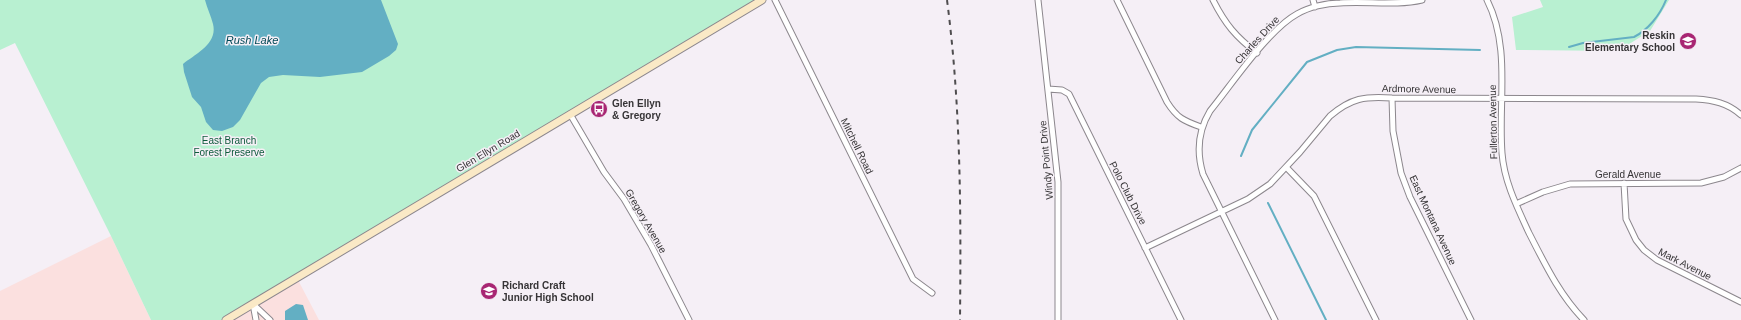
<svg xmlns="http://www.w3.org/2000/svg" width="1741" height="320" font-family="Arial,sans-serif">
<rect width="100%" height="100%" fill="#f5eff6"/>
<path fill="#fbe0df" d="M111 236 151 320H0V291Z
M298 280 319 320H230Z"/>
<path fill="#b8f0d1" d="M0 0H757L221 320H151L111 236 15 43 0 50Z
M1540 0H1669L1650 31 1618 51 1516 50 1512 17 1543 7Z"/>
<path fill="#63afc3" d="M205 0H381L398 44 396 50 389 56 362 72 320 77 283 75 269 77 261 83 240 120 233 127 222 131 213 130 206 122 201 107 192 97 184 72 183 64C195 54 218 44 213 24 211 16 207 8 205 0Z
M296 304 303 305 308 320H285V311Z"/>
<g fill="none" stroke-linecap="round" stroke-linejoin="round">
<path stroke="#63afc3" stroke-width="2" d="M1569 47 1583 43 1634 37C1648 30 1660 15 1666 0
M1241 156 1252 130 1307 62 1337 50 1356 47 1480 50
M1268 203 1326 320"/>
<g stroke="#8c878d" stroke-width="7">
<path id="street" d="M775 0 913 279 932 293
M1038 0 1058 182V320
M1117 0 1167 102C1177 118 1184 121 1201 127
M1213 0C1225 24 1236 37 1257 53
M1313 0 1315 7
M1487 0C1511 47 1498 102 1502 153 1504 181 1517 207 1529 233 1545 264 1559 294 1584 320
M1048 89 1062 90 1069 94 1181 320
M1392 98 1393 131 1401 173 1410 197 1471 320
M570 114 604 172 624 199 651 245 689 320
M1286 167 1314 196 1376 320
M1624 183 1626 219 1636 240 1644 250 1657 260 1741 302
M1516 204 1543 192 1570 184 1701 183 1724 177 1741 168
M1145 248 1248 199 1270 184 1300 152 1330 116C1351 98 1365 96 1392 98L1696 99C1713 100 1728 103 1741 115
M253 304 270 320
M253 304 256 320
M1275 320 1203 174C1196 151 1198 131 1210 111 1232 84 1268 30 1297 14 1309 7 1326 3 1340 3 1367 1 1396 6 1422 0"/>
</g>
<g stroke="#8c878d" stroke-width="9">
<path id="secondary" d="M226 320 762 0"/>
</g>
<use href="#street" stroke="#fff" stroke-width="5"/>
<use href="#secondary" stroke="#fae9c6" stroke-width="7"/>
<path stroke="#4f4d4f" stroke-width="2" stroke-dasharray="5 5" stroke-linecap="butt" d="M947 0C961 107 961 213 960 320"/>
</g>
<defs>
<g id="school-disc" transform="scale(0.9)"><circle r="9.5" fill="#a82673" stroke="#f5eff6"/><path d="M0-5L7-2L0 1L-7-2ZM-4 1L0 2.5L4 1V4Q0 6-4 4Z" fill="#fff"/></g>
<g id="bus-disc" transform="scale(0.9)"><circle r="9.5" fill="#a82673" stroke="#f5eff6"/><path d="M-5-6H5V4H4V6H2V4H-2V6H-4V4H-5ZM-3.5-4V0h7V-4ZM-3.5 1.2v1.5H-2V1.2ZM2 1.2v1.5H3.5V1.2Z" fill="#fff"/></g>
</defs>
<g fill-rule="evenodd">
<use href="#school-disc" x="1688" y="41"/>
<use href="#bus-disc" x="599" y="109"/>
<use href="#school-disc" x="489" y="291"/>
</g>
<g text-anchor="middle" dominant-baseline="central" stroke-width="3" stroke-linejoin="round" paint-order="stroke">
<g font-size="10" font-weight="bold" fill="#363436" stroke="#f5eff6" text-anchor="start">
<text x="1675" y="35" text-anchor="end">Reskin<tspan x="1675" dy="12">Elementary School</tspan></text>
<text x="612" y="103">Glen Ellyn<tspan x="612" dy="12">&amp; Gregory</tspan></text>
<text x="502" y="285">Richard Craft<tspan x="502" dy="12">Junior High School</tspan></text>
</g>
<g font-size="10" fill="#363436" stroke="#f5eff6">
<text transform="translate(1257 40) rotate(-48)">Charles Drive</text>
<text transform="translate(1419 89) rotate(1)">Ardmore Avenue</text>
<text transform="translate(1493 122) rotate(-91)">Fullerton Avenue</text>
<text transform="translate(857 146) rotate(64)">Mitchell Road</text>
<text transform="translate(488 151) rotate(-31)">Glen Ellyn Road</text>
<text transform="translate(1046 160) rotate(-95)">Windy Point Drive</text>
<text x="1628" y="174">Gerald Avenue</text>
<text transform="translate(1128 193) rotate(63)">Polo Club Drive</text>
<text transform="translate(1433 220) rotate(65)">East Montana Avenue</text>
<text transform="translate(646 221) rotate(60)">Gregory Avenue</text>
<text transform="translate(1685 264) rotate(27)">Mark Avenue</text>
</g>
<g font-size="10" fill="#0e5b3c" stroke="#f5eff6">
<text x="229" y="140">East Branch<tspan x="229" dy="12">Forest Preserve</tspan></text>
</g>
<g font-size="11" font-style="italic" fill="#004856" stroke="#f5eff6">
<text x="252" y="40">Rush Lake</text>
</g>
</g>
</svg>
